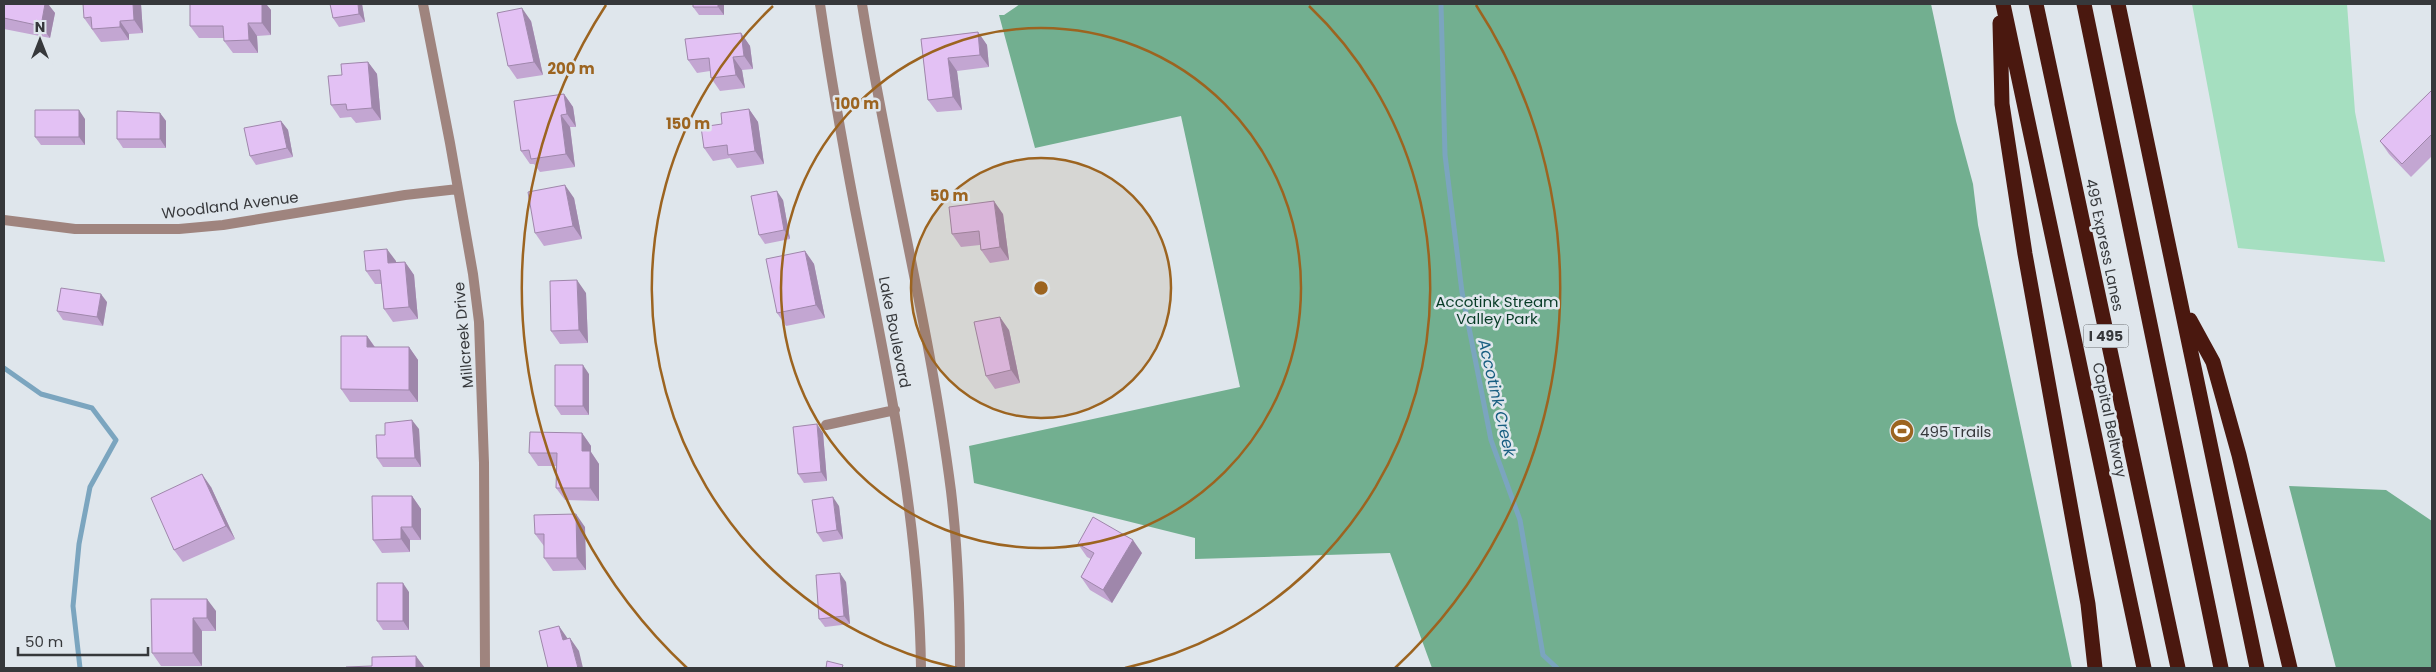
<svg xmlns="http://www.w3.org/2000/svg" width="2436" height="672" font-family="Poppins,sans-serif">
<rect width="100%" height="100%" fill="#dfe6ec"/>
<path fill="#a5dfc0" d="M2192 4H2347L2355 112 2385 262 2238 248Z"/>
<path fill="#72af90" d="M1020 4H1931L1956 121 1973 184 1978 225 2072 668H1432L1390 553 1195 559V538L974 483 969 446 1240 387 1181 116 1035 148 999 15H1004Z
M2289 486 2386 490 2432 521V668H2336Z"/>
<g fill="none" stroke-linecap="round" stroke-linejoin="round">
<path stroke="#7ba5bf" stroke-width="5" d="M1441 4 1445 155 1462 292 1491 440 1520 520 1543 655 1557 668
M4 368 41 394 92 408 116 440 90 487 79 544 73 606 80 668"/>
<path stroke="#9f847e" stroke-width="10" d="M423 4 450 143 473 274 479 322 484 463 485 668
M820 4C830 72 842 141 855 209 885 361 919 512 921 668
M862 4C888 167 930 327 951 491 958 550 960 609 960 668
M4 220 75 229H179L223 225 405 195 458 189
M826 425 895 410"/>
<path stroke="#4a180f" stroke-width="15" d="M2003 4 2144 668
M2036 4 2178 668
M2084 4 2221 668
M2118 4 2257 668
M2000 23 2002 104 2025 254 2088 604 2095 668
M2190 320 2213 362 2239 455 2290 668"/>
</g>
<path fill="#c3a6d2" d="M4 4H48L55 13 50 38 4 29Z
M141 4 143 33 129 34V40L101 42 84 18Z
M190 4H266L271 10V35L257 36 258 53H233L224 41V38H199L190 26Z
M330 4H362L365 22 339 27 333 18Z
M724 4V15H699L693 7Z
M531 21 543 75 517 79 508 66Z
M978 32 987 45 989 67 957 71 962 110 937 112 928 100 921 39Z
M741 33 750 46 753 69 742 70 745 88 720 91 711 78 710 71 697 73 688 60Z
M368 62 377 74 381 120 356 123 351 117 340 118 331 105 342 75Z
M2432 90V156L2411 177 2389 154 2380 141Z
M564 94 573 107 576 127H570L575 167 540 172 534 164H530L521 151Z
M749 109 758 122 764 164 737 168 730 158 713 161 704 148 722 124Z
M160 113 166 121V148H123L117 139Z
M85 119V145H41L35 137Z
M281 121 288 130 293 157 256 165 250 156Z
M574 198 582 239 544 246 535 233Z
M783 200 790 239 765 244 759 235Z
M1003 214 1009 260 990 263 981 250 980 245 961 247 952 234Z
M805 251 814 264 825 318 786 326 777 313Z
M396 261V263L405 262 414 275 418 319 393 322 384 309 381 284H375L366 271Z
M586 293 588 343 560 344 551 331Z
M107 302 103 326 63 320 57 311Z
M1009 330 1020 383 995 389 986 376Z
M367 336 375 347H409L418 360V402H350L341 389Z
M589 374V415H561L555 406Z
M419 429 421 467H383L377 458 385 435Z
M582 433 591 446V452L599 464V501L565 500 556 488V466H538L529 453Z
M823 433 827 481 804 483 798 474Z
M211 487 235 539 183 562 174 550Z
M412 496 421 509V540H410V552L382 553 373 540Z
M839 506 843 539 823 542 817 533Z
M585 527 586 570 553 571 544 558V546L535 534Z
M1078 544 1142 553 1112 603 1090 590 1081 577 1091 559 1087 557Z
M846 582 850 624 825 627 819 619Z
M409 592V630H383L377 621Z
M151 599 216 611V631H202V666H161L152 653Z"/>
<path fill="#9f87ab" d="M45 4H48L55 13 50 38 41 26Z
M133 4H141L143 33 134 20Z
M262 4H266L271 10V35L262 23Z
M358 4H362L365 22 359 14Z
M718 4H724V15L718 7Z
M522 8 531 21 543 75 534 62Z
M120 21 129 34V40L120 27Z
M248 23 257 36 258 53 249 40Z
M978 32 987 45 989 67 980 55Z
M741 33 750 46 753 69 744 56Z
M733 57 742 70 745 88 736 75Z
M948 58 957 71 962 110 953 97Z
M368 62 377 74 381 120 372 108Z
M564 94 573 107 576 127 567 114Z
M749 109 758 122 764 164 755 151Z
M79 110 85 119V145L79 137Z
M160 113 166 121V148L160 139Z
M561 115 570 127 575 167 566 154Z
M281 121 288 130 293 157 287 148Z
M565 185 574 198 582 239 573 226Z
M777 191 783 200 790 239 784 230Z
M994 201 1003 214 1009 260 1000 247Z
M387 249 396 261 397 276 388 263Z
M805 251 814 264 825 318 816 305Z
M405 262 414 275 418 319 409 307Z
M577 280 586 293 588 343 579 330Z
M101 294 107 302 103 326 97 317Z
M1000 317 1009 330 1020 383 1011 370Z
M367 336 376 349 367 347Z
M409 347 418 360V402L409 390Z
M583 365 589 374V415L583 406Z
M412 420 419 429 421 467 415 458Z
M817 424 823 433 827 481 821 472Z
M582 433 591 446V452L599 464V501L590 488 582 451Z
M202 474 211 487 235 539 226 526Z
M412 496 421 509V540L412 527Z
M833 497 839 506 843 539 837 530Z
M576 514 585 527 586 570 577 558Z
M401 527 410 540V552L401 539Z
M1133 540 1142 553 1112 603 1103 590Z
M840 573 846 582 850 624 844 616Z
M403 583 409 592V630L403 621Z
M207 599 216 611V631L207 618Z
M193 618 202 631V666L193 653Z
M559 626 568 639 563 640Z
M570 638 579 651 583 668H578Z
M416 656 425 668H416Z"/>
<path fill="#e3c1f4" stroke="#9f87ab" d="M4 4H45L41 26 4 18Z
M83 4H133L134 20 120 21V27L92 29 91 17 84 18Z
M190 4H262V23H248L249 40 224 41 223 26H190Z
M330 4H358L359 14 333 18Z
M693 4H718V7H693Z
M522 8 534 62 508 66 497 13Z
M978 32 980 55 948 58 953 97 928 100 921 39Z
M741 33 744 56 733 57 736 75 711 78 709 58 688 60 685 39Z
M368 62 372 108 347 110 346 104 331 105 328 76 342 75 341 64Z
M2432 90V134L2402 164 2380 141Z
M564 94 567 114 561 115 566 154 531 159 529 150 521 151 514 101Z
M749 109 755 151 728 155 727 145 704 148 701 127 722 124 721 113Z
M35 110H79V137H35Z
M117 111 160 113V139H117Z
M281 121 287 148 250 156 244 128Z
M565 185 573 226 535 233 528 192Z
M777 191 784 230 759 235 751 196Z
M994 201 1000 247 981 250 979 231 952 234 949 207Z
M387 249 388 263 405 262 409 307 384 309 380 270 366 271 364 251Z
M805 251 816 305 777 313 766 259Z
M577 280 579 330 551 331 550 281Z
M61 288 101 294 97 317 57 311Z
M1000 317 1011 370 986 376 974 322Z
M341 336H367V347H409V390L341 389Z
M555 365H583V406H555Z
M412 420 415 458H377L376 435H385V423Z
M817 424 821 472 798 474 793 427Z
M530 432 582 433V451H590V488H556L557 453H529Z
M202 474 226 526 174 550 151 498Z
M372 496H412V527H401V539L373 540Z
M833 497 837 530 817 533 812 500Z
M576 514 577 558H544V534H535L534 515Z
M1093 517 1133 540 1103 590 1081 577 1094 553 1078 544Z
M840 573 844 616 819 619 816 575Z
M377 583H403V621H377Z
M151 599H207V618H193V653H152Z
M559 626 563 640 570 638 578 668H548L539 631Z
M416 656V668H346V667L372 666V657Z
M827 661 843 665 842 668H826Z"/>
<circle cx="1041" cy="288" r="130" fill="#9c6420" fill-opacity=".12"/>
<g fill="none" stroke="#9c6420" stroke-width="2.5">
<circle cx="1041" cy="288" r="130"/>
<circle cx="1041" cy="288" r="260"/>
<path d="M957 668A389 389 0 0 1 773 6M1309 6A389 389 0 0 1 1125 668"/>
<path d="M687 668A519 519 0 0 1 606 5M1476 5A519 519 0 0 1 1395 668"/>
</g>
<defs>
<g id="stadium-disc" transform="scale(1.25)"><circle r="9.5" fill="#9c6420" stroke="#dfe6ec"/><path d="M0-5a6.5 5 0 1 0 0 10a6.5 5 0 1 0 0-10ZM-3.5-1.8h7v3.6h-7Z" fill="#fff"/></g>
</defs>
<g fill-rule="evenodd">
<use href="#stadium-disc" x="1902" y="431"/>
</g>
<g text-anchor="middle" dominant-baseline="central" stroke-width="5" stroke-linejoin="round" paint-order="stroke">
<rect fill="#dfe6ec" stroke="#696c70" stroke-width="1" x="2083.5" y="324.5" width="45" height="23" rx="4"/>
<g font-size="14" font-weight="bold" fill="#36383b">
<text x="2106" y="336">I 495</text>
</g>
<g font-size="15" fill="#36383b" stroke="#dfe6ec">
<text transform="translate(230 205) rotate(-7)">Woodland Avenue</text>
<text transform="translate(2105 245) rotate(78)">495 Express Lanes</text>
<text transform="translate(895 332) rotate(79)">Lake Boulevard</text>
<text transform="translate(463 335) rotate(-95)">Millcreek Drive</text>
<text transform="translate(2110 420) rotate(78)">Capital Beltway</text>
</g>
<g font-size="15" fill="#083c27" stroke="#dfe6ec">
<text x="1497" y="301">Accotink Stream<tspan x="1497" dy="17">Valley Park</tspan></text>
</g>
<g font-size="15" fill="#36383b" stroke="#dfe6ec" text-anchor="start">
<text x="1920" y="431">495 Trails</text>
</g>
<g font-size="16" font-style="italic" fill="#185e81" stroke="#dfe6ec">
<text transform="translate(1497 398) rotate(77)">Accotink Creek</text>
</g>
</g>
<circle cx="1041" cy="288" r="8" fill="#9c6420" stroke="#dfe6ec" stroke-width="2.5"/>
<g font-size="15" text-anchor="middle" font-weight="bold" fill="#9c6420" stroke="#dfe6ec" stroke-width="5" stroke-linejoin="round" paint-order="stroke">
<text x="571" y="74">200 m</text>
<text x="857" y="109">100 m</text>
<text x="688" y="129">150 m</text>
<text x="949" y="201">50 m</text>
</g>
<rect width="2436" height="672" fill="none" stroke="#36383b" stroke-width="10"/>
<g transform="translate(40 40)" stroke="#dfe6ec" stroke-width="4" paint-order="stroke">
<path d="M0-4L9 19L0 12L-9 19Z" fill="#36383b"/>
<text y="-8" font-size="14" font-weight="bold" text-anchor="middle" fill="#36383b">N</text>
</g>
<path d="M18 647v8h130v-8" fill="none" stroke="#36383b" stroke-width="2.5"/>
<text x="25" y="647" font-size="15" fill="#36383b" stroke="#dfe6ec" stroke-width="4" paint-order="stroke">50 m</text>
</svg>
